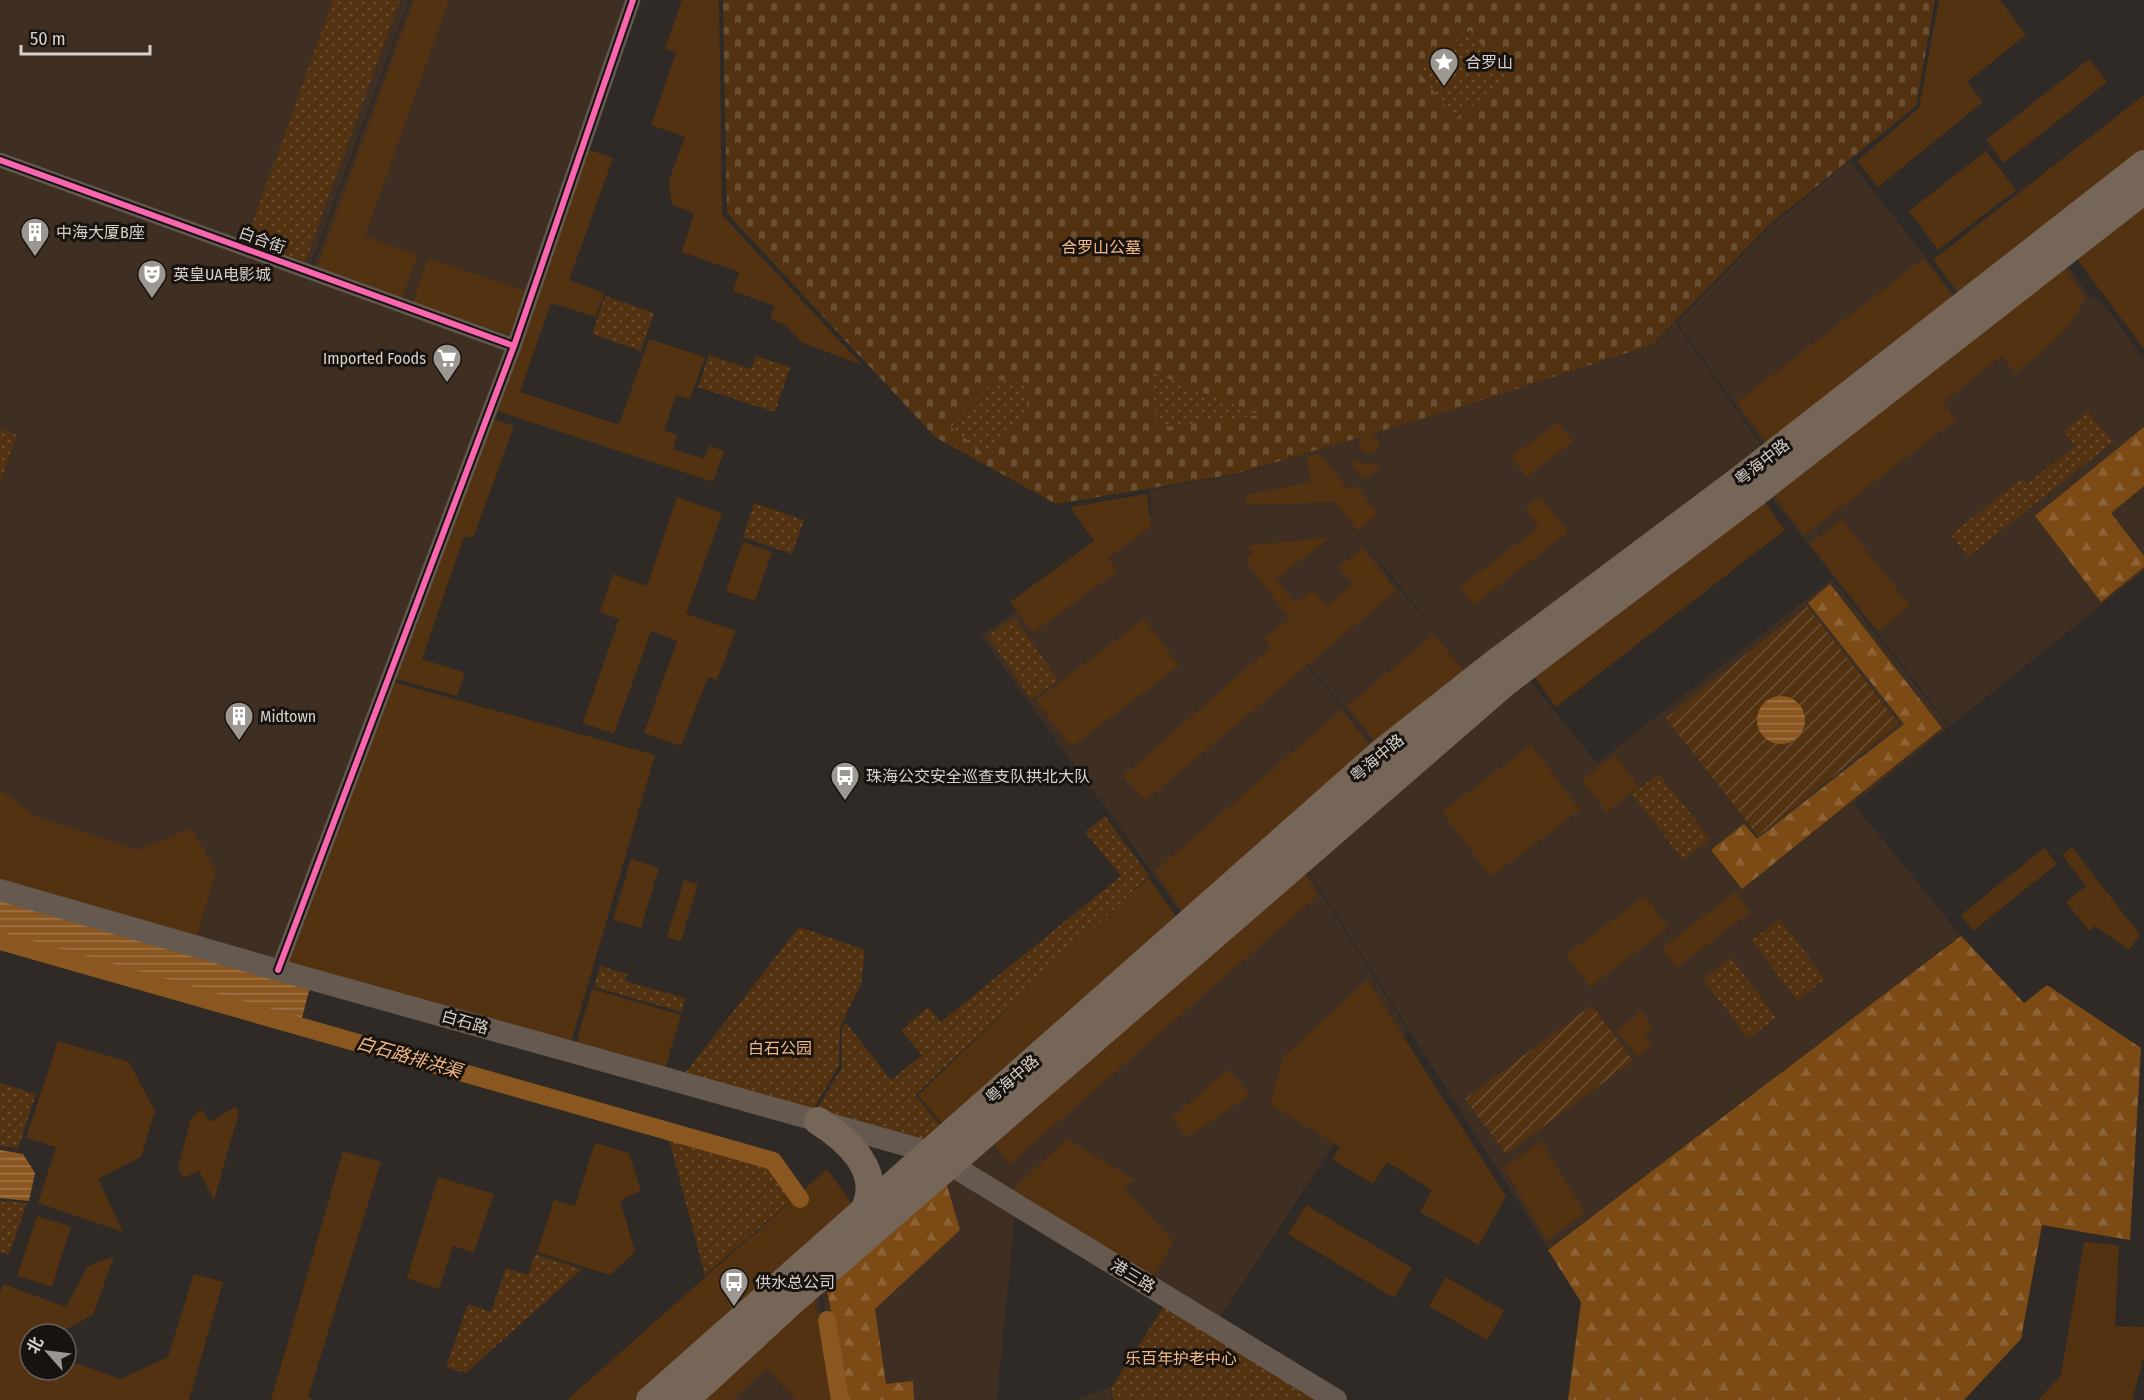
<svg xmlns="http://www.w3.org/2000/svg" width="2144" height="1400" font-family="'Fira Sans Condensed','Noto Sans SC',sans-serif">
<defs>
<pattern id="forest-firs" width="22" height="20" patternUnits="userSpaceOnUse" patternTransform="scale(1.5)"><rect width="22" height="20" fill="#7b4a15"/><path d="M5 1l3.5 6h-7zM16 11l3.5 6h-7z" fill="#8d6336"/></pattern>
<pattern id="cemetery-stones" width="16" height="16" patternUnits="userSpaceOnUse" patternTransform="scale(1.5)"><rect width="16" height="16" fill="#523211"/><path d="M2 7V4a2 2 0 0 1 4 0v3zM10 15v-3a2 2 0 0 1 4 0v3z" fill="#6a4f32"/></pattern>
<pattern id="park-dots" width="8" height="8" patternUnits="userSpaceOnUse" patternTransform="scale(1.5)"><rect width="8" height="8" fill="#523211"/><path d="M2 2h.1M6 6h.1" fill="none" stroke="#6a4f32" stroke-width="1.8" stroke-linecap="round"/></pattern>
<pattern id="garden-furrows" width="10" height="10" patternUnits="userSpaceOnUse" patternTransform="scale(1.5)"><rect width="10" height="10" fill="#523211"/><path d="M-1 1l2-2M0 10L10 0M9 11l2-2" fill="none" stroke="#6a4f32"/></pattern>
<pattern id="water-rules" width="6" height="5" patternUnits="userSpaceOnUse" patternTransform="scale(1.5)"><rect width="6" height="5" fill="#8b5721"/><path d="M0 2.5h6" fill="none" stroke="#a0764a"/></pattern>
</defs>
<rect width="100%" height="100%" fill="#2f2a25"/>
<path fill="#3e2f22" d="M0 0H409L309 269 0 158Z
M411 0H631L513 344 312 270Z
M0 160 513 346 277 969 0 889Z
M1850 161 1962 304 1770 454 1677 322 1770 227Z
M2061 256 2089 295 2102 302 2144 359V571L1950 726 1764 488Z
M1675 322 1768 455 1380 751 1300 655 1391 579 1456 656 1352 527 1390 578 1299 654 1285 638 1099 800 981 636 1152 514 1150 490 1237 475 1652 346Z
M1832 579 1949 727 1854 804 1961 936 1548 1249 1301 859 1522 671 1597 763Z
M1285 639 1379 752 1187 921 1100 800Z
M1300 860 1408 1031 1215 1325 1016 1208 997 1400H841L820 1280Z
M817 1284 835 1400H684Z
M1110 1387 1112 1400H1076Z"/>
<path fill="#523211" d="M414 0H449L365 236 418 255 402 298 317 267Z
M682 0H719L722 215 862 365 803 343 784 324 770 319 775 306 733 291 739 272 682 252 694 213 672 205 669 180 685 137 651 125 676 53 665 49Z
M1939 0H2000L2026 35 1967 82 1983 102 1878 187 1857 161 1919 108Z
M2089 59 2107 82 2004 163 1986 140Z
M2144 95V157L1963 299 1933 260Z
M584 148 613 158 569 280 604 293 596 317 551 303 520 392 619 425 649 339 705 357 690 399 676 395 664 431 677 435 673 449 704 459 709 446 724 451 713 482 495 410Z
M1986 151 2016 190 1938 250 1909 211Z
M2144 197V349L2073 254Z
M428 258 527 291 512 336 413 303Z
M1923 259 1958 303 1770 448 1737 402Z
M2060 261 2085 298C2070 331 2043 351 2016 373L2001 356 1943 403 1956 420 1804 535 1769 489Z
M491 418 514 426 473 538 464 536 422 659 465 673 457 696 393 678Z
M1558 422 1573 442 1526 477 1511 457Z
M1359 444a10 10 0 1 1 20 0a10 10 0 1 1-20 0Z
M1320 454 1348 490 1356 485 1378 514 1358 531 1335 502 1247 505 1246 495 1311 482 1306 457Z
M1355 460 1363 464 1377 463 1380 467 1364 480 1351 463Z
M1147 494 1151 527 1108 558 1117 571 1033 633 1010 602 1094 541 1070 507Z
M1760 495 1785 530 1556 707 1530 671Z
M1541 496 1568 532 1474 605 1460 587 1539 527 1525 508Z
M677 497 722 513 686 614 736 631 717 680 708 677 681 746 644 733 677 641 651 631 614 734 583 723 619 619 600 612 613 574 647 586Z
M1842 519 1910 606 1878 631 1810 544Z
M1331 537 1276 579 1295 603 1313 590 1326 606 1353 584 1339 567 1363 548 1396 591 1145 801 1123 776 1270 648 1264 638 1290 619 1245 560 1252 553 1247 546Z
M743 542 772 552 755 601 726 591Z
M1144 619 1179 666 1071 747 1036 700Z
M1434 634 1469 678 1381 748 1347 706Z
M389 681 655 755 569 1049 280 970Z
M1341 710 1376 753 1187 919 1155 871Z
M1531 745 1580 810 1491 877 1442 812Z
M1615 755 1639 787 1606 812 1582 780Z
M0 790 37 817 138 850 192 828 216 872 196 938 0 881Z
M2072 847 2140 935 2129 950 2095 926 2089 931 2066 902 2086 886 2062 855Z
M2044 848 2057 864 1973 931 1961 915Z
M631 859 659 868 641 928 613 920Z
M1299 865 1318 895 1010 1164 987 1136Z
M1149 878 1182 925 948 1131 918 1095 1108 912Z
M684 880 698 884 681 941 667 937Z
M1735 892 1750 912 1677 968 1662 948Z
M1645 896 1668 928 1590 987 1566 955Z
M1367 980 1506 1196 1479 1245 1420 1212 1432 1190 1387 1162 1373 1184 1332 1159 1340 1147 1270 1104 1283 1057Z
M592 989 681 1015 664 1073 575 1047Z
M1641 1011 1653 1027 1644 1035 1652 1046 1637 1057 1617 1030Z
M58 1041 129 1062 155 1111 141 1157 98 1179 123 1232 38 1203 56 1147 26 1138Z
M1228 1069 1250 1095 1187 1137 1172 1118Z
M235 1107 239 1112 214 1200 199 1171 183 1178 178 1167 191 1118 202 1110 210 1122Z
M1067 1139 1135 1180 1123 1188 1174 1242 1151 1280 1009 1193Z
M1541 1141 1585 1213 1547 1241 1504 1168Z
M595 1143 629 1153 641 1191 620 1200 635 1252 610 1275 537 1252 554 1200 575 1206Z
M343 1151 381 1162 308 1397 315 1400H271Z
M827 1169 858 1212 646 1400H567Z
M438 1177 494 1194 474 1252 453 1246 439 1289 407 1278Z
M1306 1205 1412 1268 1394 1298 1288 1234Z
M37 1216 71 1227 52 1287 17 1276Z
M2084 1242 2119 1245 2115 1326 2144 1327V1357L2132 1400H2038L2061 1375Z
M114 1256 93 1315 57 1334H30V1370H66V1352L71 1361 120 1379 168 1357 194 1274 223 1282 189 1400H0V1293L3 1284 66 1307 88 1266Z
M1446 1277 1504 1311 1487 1340 1429 1306Z
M813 1290 832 1400H796L767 1369 732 1400H688Z"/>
<path fill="url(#forest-firs)" d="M2144 427V486L2111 513 2144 556V567L2101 602 2035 516Z
M1830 584 1942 728 1742 889 1711 850 1744 824 1757 839 1904 724 1808 603Z
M1961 936 2024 1003 2047 985 2141 1048 2130 1240 2042 1225 2021 1339 1964 1400H1568L1581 1302 1548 1250Z
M945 1179 960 1230 875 1309 886 1384 913 1381 914 1400H846V1390L825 1280Z"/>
<path fill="url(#cemetery-stones)" d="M723 0H1935L1916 106 1769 225 1652 345 1438 414 1236 474 1056 504 935 437 727 213Z"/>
<path fill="url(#park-dots)" d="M333 0H400L305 262 246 241Z
M1470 30 1507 78 1455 119 1418 71Z
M605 296 654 313 641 351 592 334Z
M709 355 751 369 756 356 790 367 775 412 698 387Z
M1151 372 1260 415 1157 428Z
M1010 379C1056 393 1003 440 988 457L951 427 987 387 994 382Z
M2088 412 2113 442 1968 557 1951 535 2022 478 2027 484 2075 446 2064 431Z
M0 429 17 435 0 482Z
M754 503 804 520 792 554 743 537Z
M1014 617 1058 680 1031 699 988 636Z
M1659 774 1710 839 1683 860 1632 794Z
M1105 816 1149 876 915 1095 946 1132 928 1147 813 1116 842 1067V1027L846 1023 891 1080 922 1055 901 1030 928 1007 941 1022 1121 876 1085 832Z
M1780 919 1825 979 1797 1001 1752 940Z
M799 927 865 950 861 984 840 1027 839 1065 809 1117 679 1081Z
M1731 957 1776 1018 1748 1039 1703 979Z
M600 966 627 974 625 981 685 998 682 1012 594 987Z
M0 1083 36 1094 18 1148 0 1146Z
M667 1132 772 1162 797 1195 705 1275Z
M0 1201 27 1203 9 1255 0 1252Z
M535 1254 582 1269 466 1373 446 1367 468 1304 491 1312 506 1268 528 1275Z
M1168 1300 1333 1400H1113L1111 1388Z"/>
<path fill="url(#garden-furrows)" d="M1807 606 1899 724 1758 836 1666 718Z
M1592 1005 1633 1061 1506 1154 1465 1099Z"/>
<path fill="url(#water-rules)" d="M1757 720a24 24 0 1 1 48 0a24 24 0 1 1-48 0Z
M0 890 312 979 300 1026 0 940Z
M0 1150 23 1154 35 1173 29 1201 0 1198Z"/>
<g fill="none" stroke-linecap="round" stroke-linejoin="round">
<path stroke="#8b5721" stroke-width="18" d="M0 941 773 1161 800 1199
M827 1320 840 1400"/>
<path stroke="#625850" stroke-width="15" d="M0 160 514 346
M278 970 514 346 633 0"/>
<path stroke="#665a50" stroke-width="22" d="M0 890 278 970 930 1152 1336 1400"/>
<path stroke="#766657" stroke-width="28" d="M818 1121C847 1139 884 1172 864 1210
M650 1400 1381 753 1494 664 1741 479 2144 164
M685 1400 789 1304 1507 681 1754 494 2144 190"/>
<g stroke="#18130f" stroke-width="10">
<path id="cycleway" d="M0 160 514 346
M278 970 514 346 633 0"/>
</g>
<use href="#cycleway" stroke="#f766af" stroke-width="6"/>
</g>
<defs>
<g id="sight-pin" transform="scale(1.5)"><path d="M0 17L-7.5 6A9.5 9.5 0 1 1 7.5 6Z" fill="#9d9791" stroke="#18130f"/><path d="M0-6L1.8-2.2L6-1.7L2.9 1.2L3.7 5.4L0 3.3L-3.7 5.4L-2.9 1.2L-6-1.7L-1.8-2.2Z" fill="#fff"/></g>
<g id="building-pin" transform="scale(1.5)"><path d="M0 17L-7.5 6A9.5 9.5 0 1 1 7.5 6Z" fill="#9d9791" stroke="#18130f"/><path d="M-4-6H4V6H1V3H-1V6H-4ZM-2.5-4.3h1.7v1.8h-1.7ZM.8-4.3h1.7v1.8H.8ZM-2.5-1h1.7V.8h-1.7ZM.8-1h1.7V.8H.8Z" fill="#fff"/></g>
<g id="theatre-pin" transform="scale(1.5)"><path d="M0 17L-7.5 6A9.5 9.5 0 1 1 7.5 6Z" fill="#9d9791" stroke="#18130f"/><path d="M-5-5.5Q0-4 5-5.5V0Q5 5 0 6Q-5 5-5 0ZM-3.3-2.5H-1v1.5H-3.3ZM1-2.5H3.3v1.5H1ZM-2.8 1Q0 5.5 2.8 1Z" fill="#fff"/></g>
<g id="supermarket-pin" transform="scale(1.5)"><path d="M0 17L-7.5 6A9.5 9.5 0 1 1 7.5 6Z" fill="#9d9791" stroke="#18130f"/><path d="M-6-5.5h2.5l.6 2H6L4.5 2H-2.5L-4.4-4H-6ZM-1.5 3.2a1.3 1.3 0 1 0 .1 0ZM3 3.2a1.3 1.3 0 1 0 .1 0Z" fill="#fff"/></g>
<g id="bus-pin" transform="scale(1.5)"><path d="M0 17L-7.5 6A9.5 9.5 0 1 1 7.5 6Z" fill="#9d9791" stroke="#18130f"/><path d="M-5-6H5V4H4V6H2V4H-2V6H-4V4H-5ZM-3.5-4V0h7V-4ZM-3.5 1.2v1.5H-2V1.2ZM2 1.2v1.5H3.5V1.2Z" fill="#fff"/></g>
</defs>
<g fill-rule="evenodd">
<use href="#sight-pin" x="1444" y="62"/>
<use href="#building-pin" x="35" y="232"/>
<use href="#theatre-pin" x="152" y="274"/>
<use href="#supermarket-pin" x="447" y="358"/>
<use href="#building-pin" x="239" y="716"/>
<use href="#bus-pin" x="845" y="776"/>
<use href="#bus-pin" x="734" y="1282"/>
</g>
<g text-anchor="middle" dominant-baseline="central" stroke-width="6" stroke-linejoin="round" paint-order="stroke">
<g font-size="16" fill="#d8d1cb" stroke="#18130f" text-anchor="start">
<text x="1465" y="62">合罗山</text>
<text x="56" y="232">中海大厦B座</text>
<text x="173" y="274">英皇UA电影城</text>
<text x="426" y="358" text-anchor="end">Imported Foods</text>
<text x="260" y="716">Midtown</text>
<text x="866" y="776">珠海公交安全巡查支队拱北大队</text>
<text x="755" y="1282">供水总公司</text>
</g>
<g font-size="16" fill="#d8d1cb" stroke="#18130f">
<text transform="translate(262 240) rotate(20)">白合街</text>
<text transform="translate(1762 462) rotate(-38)">粤海中路</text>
<text transform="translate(1377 758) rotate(-40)">粤海中路</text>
<text transform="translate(465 1022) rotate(16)">白石路</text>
<text transform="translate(1012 1079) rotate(-41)">粤海中路</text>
<text transform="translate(1133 1276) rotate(31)">港三路</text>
</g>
<g font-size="16" fill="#f4b986" stroke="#18130f">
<text x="1101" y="247">合罗山公墓</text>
<text x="780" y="1048">白石公园</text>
<text x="1181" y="1358">乐百年护老中心</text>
</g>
<g font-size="18" font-style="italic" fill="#f2b784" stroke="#18130f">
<text transform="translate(409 1057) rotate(16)">白石路排洪渠</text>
</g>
</g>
<g transform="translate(48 1352) rotate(298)"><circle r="28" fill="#18130f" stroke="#655f5a" stroke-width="1.5"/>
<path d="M0-4.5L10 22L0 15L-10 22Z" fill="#9d9791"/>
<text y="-9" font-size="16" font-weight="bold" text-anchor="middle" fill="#d8d1cb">北</text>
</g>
<path d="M21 45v9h129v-9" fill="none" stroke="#d8d1cb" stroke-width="3"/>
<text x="30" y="45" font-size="18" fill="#d8d1cb" stroke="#18130f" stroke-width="4.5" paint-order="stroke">50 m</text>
</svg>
